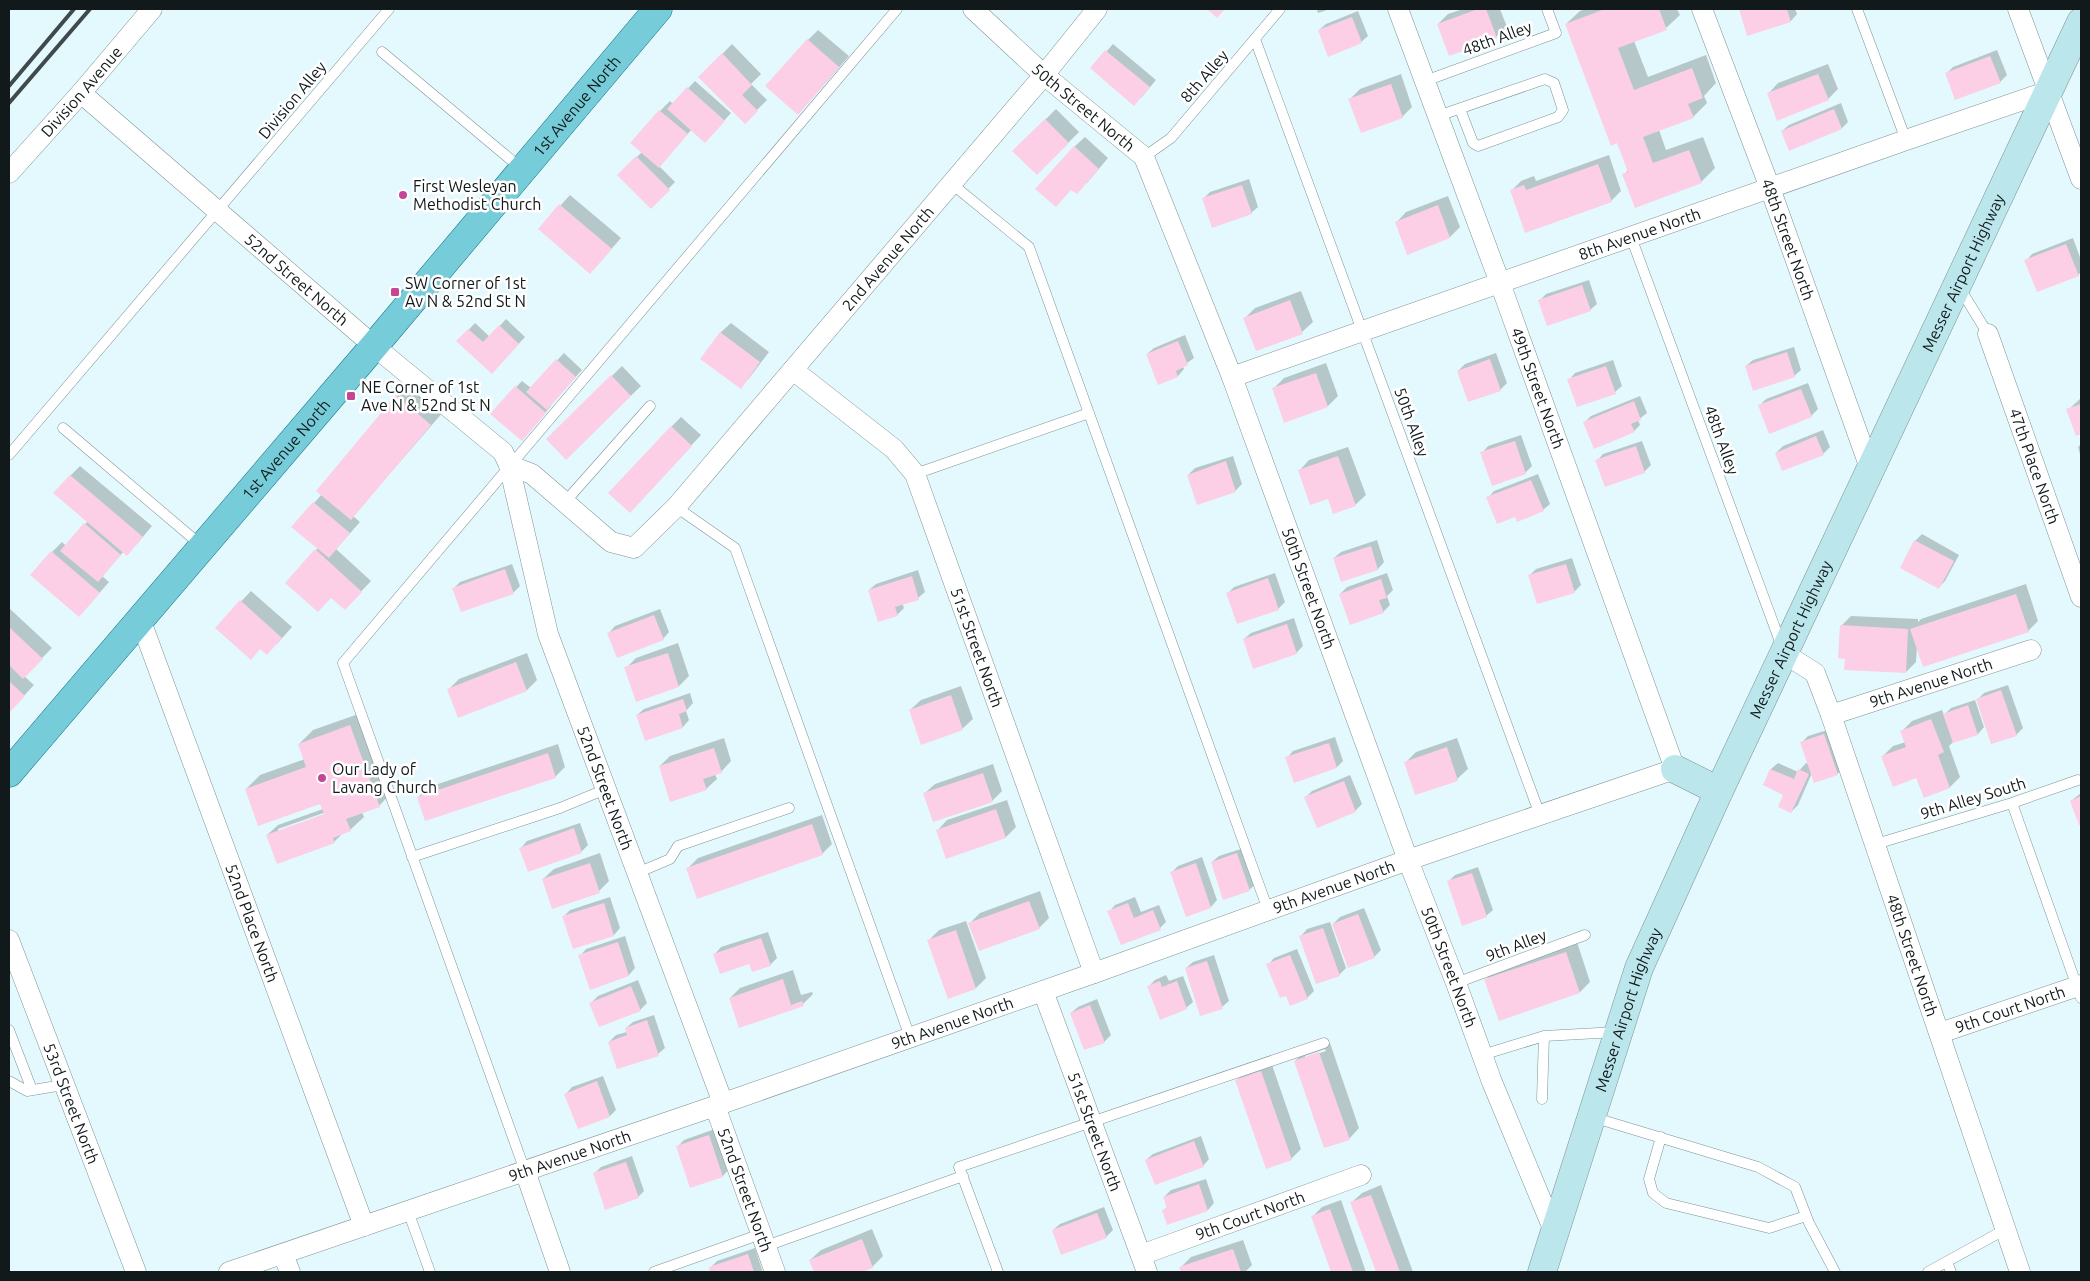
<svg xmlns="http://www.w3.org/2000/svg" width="2090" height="1281" font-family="Ubuntu,sans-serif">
<rect width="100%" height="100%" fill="#e4f9fd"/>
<path fill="#0003" fill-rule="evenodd" d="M1317 9H1330L1318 13Z
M1463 9H1500L1507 27 1496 37 1438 24 1448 14Z
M1585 9H1677L1680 15 1666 28 1634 41 1648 77 1706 55 1716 83 1704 96 1707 103 1693 117 1659 130 1666 150 1703 137 1715 168 1701 182 1624 175 1628 170 1618 141 1566 24 1580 11Z
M1740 9H1795L1797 14 1791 21 1748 34Z
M1358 11 1368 36 1361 42 1319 30 1326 24Z
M818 30 849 56 808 103V40Z
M732 44 761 74 751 84 767 100 745 122 700 77Z
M1113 44 1156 80 1141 98 1092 68Z
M1997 50 2007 75 2000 82 1956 99 1946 74 1953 67Z
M1828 64 1838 89 1828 99 1768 94 1778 83Z
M1401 74 1412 107 1402 117 1350 99 1360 89Z
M695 81 731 113 711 135 692 129 659 166 675 182 651 207 619 175 642 152 660 111 670 101 673 104Z
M1841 103 1848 122 1842 128 1782 131 1789 125Z
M1056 109 1079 132 1037 174 1014 151Z
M1085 137 1108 158 1087 183 1072 189 1074 147Z
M1609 155 1621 191 1611 201 1511 191 1521 181 1534 176 1536 181Z
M1249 179 1258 207 1251 213 1203 199 1210 192Z
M570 195 621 238 600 262 539 229Z
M1448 196 1460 227 1450 237 1396 223 1406 212Z
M2073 238 2081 260V272L2078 275 2026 261 2032 254Z
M1589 280 1597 304 1590 310 1540 300 1546 294Z
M1301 291 1313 322 1302 332 1257 350 1245 318 1255 308Z
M506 319 525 337 498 366 458 341 475 323 490 337Z
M731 323 769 352 750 377 740 387 720 333Z
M1185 335 1194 358 1183 366 1184 369 1178 376 1147 354 1154 348Z
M1794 347 1801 370 1794 376 1746 366 1753 360Z
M564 353 582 370 550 405 551 406 528 433 516 387 522 381 531 388Z
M1496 353 1507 383 1500 390 1458 371 1465 364Z
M1613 360 1622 386 1615 392 1569 380 1575 373Z
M1326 363 1338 396 1328 406 1274 388 1284 378Z
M622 366 641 386 566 458 548 439Z
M410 383 444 411 353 516 360 522 336 549 371 581 355 598 332 596 287 582 318 548 293 527 322 494 397 396Z
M1808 383 1818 409 1811 416 1759 406 1766 399Z
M1640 396 1647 413 1638 420 1640 425 1634 431 1584 423 1591 416Z
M2081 398V433L2077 434 2068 410Z
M681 417 701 435 640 501 671 427Z
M1823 430 1830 447 1823 454 1776 453 1783 446Z
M1521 435 1532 466 1525 473 1482 453 1488 446Z
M1642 441 1651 465 1644 472 1597 461 1603 454Z
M2081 444V458L2078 447Z
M1348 447 1366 495 1355 505 1328 498 1299 471 1309 460Z
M1233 456 1242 484 1235 491 1188 475 1195 468Z
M80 466 152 526 137 544 124 551 102 576 109 582 89 605 52 552 62 542 66 546 88 521 70 476Z
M1538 474 1550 504 1543 510 1516 515 1488 498 1494 491Z
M1922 534 1959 555 1945 581 1939 587 1915 541Z
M1377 540 1384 562 1378 569 1341 580 1334 558 1341 552Z
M1572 558 1581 585 1574 592 1530 575 1536 569Z
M512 564 520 586 513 593 454 588 460 582Z
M918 570 925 592 918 598 902 603 904 608 897 615 869 590 876 584Z
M1275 573 1285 602 1278 609 1228 593 1234 587Z
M1387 573 1393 590 1387 596 1390 605 1383 612 1340 594 1347 587Z
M2026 584 2038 621 2028 631 1917 646 1916 662 1906 672 1846 657 1841 626 1851 616 1918 619V622L1921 619Z
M251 591 292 627 277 644 261 648 217 627Z
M9 608 52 648 24 676 34 685 9 712Z
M660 609 669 632 663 639 609 633 615 626Z
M1294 618 1303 646 1296 653 1244 639 1251 633Z
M678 643 689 676 679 686 626 668 636 658Z
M527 653 537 680 527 690 459 716 449 689 459 679Z
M2008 685 2023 728 2016 735 1978 699 1984 693Z
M961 686 973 719 962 729 910 710 921 700Z
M690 693 693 703 686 711 689 720 683 727 645 739 637 715 644 709Z
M1975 700 1984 727 1978 734 1954 741 1949 746 1960 777 1950 787 1924 797 1917 776 1883 756 1893 746 1906 742 1902 731 1912 721 1942 710 1944 715 1951 708Z
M364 712 392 792 379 806 362 812 364 817 350 830 343 833 334 842 267 835 278 825 323 809 321 802 246 789 260 775 305 759 299 744 313 730ZM329 811 330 813 278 832V829Z
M1831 729 1844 768 1837 774 1812 773 1798 805 1791 812 1785 794 1764 785 1771 769 1778 763 1798 772 1806 763 1809 764 1802 742 1808 736Z
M1335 737 1343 761 1337 767 1287 758 1293 751Z
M724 738 731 761 721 772 715 774 717 779 706 789 660 766 670 756Z
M1457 738 1468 769 1457 779 1406 762 1416 752Z
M558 744 565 767 555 777 418 797 429 787Z
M993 764 1002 791 992 801 924 794 935 784Z
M1350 775 1362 804 1355 811 1306 797 1312 791Z
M2081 793V823L2080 824 2071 801Z
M1007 800 1016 827 1006 837 946 857 937 831 947 820Z
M822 815 832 844 822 854 688 868 698 858Z
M580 823 588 845 582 851 529 870 521 848 527 841Z
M1244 848 1256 884 1249 890 1212 862 1219 856Z
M600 853 609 881 599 891 543 879 554 869Z
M1202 857 1217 900 1211 907 1172 872 1178 866Z
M1478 867 1493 910 1486 916 1449 881 1455 875Z
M1040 891 1049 918 1039 928 970 923 980 913Z
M610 897 620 928 614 935 564 916 570 910Z
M1135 897 1141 912 1159 905 1166 922 1160 928 1109 912 1115 905Z
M1364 908 1381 950 1374 957 1333 924 1340 917Z
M966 921 986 978 976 988 929 940 939 930Z
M1330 922 1346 968 1339 975 1301 936 1307 929Z
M768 932 777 958 770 965 715 954 721 947Z
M625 936 635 968 629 975 591 988 580 956 586 949Z
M1577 942 1590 982 1580 992 1486 979 1496 969Z
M1297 949 1314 991 1307 998 1268 965 1274 958Z
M1214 955 1229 1001 1222 1007 1186 968 1193 962Z
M793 970 801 995 812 992 813 994 803 1004 740 1026 730 998 740 988Z
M1166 975 1169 981 1183 976 1193 1002 1186 1008 1149 986 1155 980Z
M638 980 647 1003 640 1010 600 1026 591 1003 598 996Z
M1097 999 1111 1035 1104 1042 1071 1013 1078 1007Z
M654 1015 665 1048 658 1054 609 1042 616 1035 627 1032 626 1028 633 1022Z
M1330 1043 1359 1128 1349 1139 1295 1061 1305 1051ZM1325 1049 1326 1051 1305 1058V1056Z
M1271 1062 1301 1149 1291 1159 1237 1080 1247 1070Z
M603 1076 616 1110 610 1116 566 1094 572 1087Z
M715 1129 729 1169 723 1176 691 1187 677 1147 684 1140Z
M1201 1136 1209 1159 1203 1166 1146 1160 1153 1154Z
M632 1156 644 1191 638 1197 594 1174 601 1167Z
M1206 1179 1214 1203 1208 1210 1168 1223 1164 1210 1168 1206 1164 1197 1171 1190Z
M1381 1185 1413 1272H1377L1351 1203 1362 1193Z
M1341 1200 1366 1272H1332L1312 1217 1322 1207Z
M1104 1207 1113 1230 1106 1237 1053 1230 1060 1224Z
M872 1229 883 1256 872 1267 859 1272H815L810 1260 821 1250Z
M1243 1240 1252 1265 1245 1272H1183L1181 1267 1191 1257Z
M755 1248 762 1270 760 1272H712L710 1268 717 1261Z"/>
<path fill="#fccfe6" d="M1207 9H1225L1217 18Z
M1478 9H1486L1497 38 1449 56 1437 24Z
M1605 9H1659L1667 30 1618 48 1634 90 1692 68 1703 98 1688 104 1694 118 1643 137 1653 163 1689 150 1702 183 1635 208 1622 174 1628 172 1617 143 1611 146 1565 24Z
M1739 9H1787L1791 22 1747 36Z
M1352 17 1362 43 1328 57 1318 30Z
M807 39 839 67 798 115 765 86Z
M1105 50 1150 87 1134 106 1090 68Z
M722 53 752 85 742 95 758 111 745 124 698 77Z
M1990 56 2001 83 1955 100 1945 73Z
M1818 74 1829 100 1777 121 1767 93Z
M1391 84 1403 118 1361 133 1348 99Z
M687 87 725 121 705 143 667 109Z
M1834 109 1842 129 1789 151 1781 131Z
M659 110 688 134 659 168 630 143Z
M1045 119 1069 143 1037 175 1012 151Z
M1074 146 1099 169 1077 194 1071 190 1056 207 1035 189Z
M636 156 670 190 651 209 617 175Z
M1598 164 1612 202 1525 233 1510 190 1524 185 1526 190Z
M1242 185 1252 214 1212 228 1202 198Z
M559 204 612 249 590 274 538 229Z
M1438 205 1450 238 1407 255 1395 222Z
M2066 244 2079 276 2037 292 2024 260Z
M1582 285 1591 311 1547 326 1538 300Z
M1290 300 1303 334 1256 351 1243 318Z
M499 325 519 344 492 374 456 341 468 329 483 342Z
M720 332 760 362 741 389 700 359Z
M1178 341 1188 365 1176 371 1178 377 1158 385 1146 354Z
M1787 352 1795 377 1753 391 1745 366Z
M556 359 576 377 547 410 526 392Z
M1490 359 1501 391 1468 402 1457 371Z
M1606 366 1616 394 1577 407 1567 379Z
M1316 373 1328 407 1284 423 1272 388Z
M611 375 631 396 566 460 546 439Z
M515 386 546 413 522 441 490 414Z
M1801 389 1812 417 1769 434 1758 405Z
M396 395 431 425 351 520 316 491Z
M1634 401 1641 420 1631 424 1635 432 1594 449 1583 422Z
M2081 404V434L2076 436 2066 409Z
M671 426 692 446 630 513 608 493Z
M1816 436 1824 455 1782 471 1775 453Z
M1515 441 1526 474 1492 486 1480 452Z
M1636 446 1645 473 1605 487 1595 460Z
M1338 456 1356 506 1333 514 1328 499 1310 505 1298 470Z
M1226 461 1236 492 1197 505 1187 475Z
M70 475 143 537 127 556 53 493Z
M1531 480 1544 511 1517 522 1515 517 1497 524 1486 497Z
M313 502 350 533 329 558 291 527Z
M84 523 121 555 98 582 60 551Z
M1914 540 1954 561 1939 589 1900 568Z
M1371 546 1378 570 1341 582 1333 558Z
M315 549 362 592 345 610 331 598 318 612 285 583Z
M51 551 100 593 79 617 30 575Z
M1566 564 1575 593 1537 604 1528 575Z
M505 569 514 594 461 612 452 588Z
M912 576 919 600 895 607 898 616 878 622 868 590Z
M1268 578 1279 610 1237 624 1226 593Z
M1381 579 1387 598 1379 600 1384 613 1350 625 1339 594Z
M2016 594 2029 632 1923 667 1910 629Z
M240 600 282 638 267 655 260 649 251 660 215 628Z
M654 615 664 640 617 658 607 633Z
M1287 624 1297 654 1253 669 1243 639Z
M1840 625 1908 629 1906 673 1844 670 1845 659 1838 658Z
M9 627 43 659 23 679 9 665Z
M668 653 679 687 636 702 624 667Z
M516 662 527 691 458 718 447 689Z
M9 681 25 696 9 713Z
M2001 690 2017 736 1991 744 1976 699Z
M951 695 963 730 921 745 909 710Z
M683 699 687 711 679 714 683 728 645 741 636 715Z
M1968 705 1978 735 1953 743 1943 714Z
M1931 719 1944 752 1938 755 1950 788 1924 798 1916 778 1893 787 1881 756 1906 747 1900 731Z
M350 725 380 807 346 819 351 831 333 838 335 843 277 864 266 835 324 814 320 804 258 826 245 789 306 767 298 744Z
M1824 734 1838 775 1814 783 1800 742Z
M1329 743 1337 768 1294 783 1285 757Z
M1447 747 1458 781 1415 795 1404 762Z
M714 748 722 773 703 779 707 790 670 802 659 766Z
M548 753 556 778 425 821 417 797Z
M1770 769 1794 779 1798 769 1809 774 1791 813 1778 807 1783 795 1763 785Z
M983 773 993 802 933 822 923 793Z
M1344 781 1356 812 1317 828 1304 797Z
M2081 796V825H2079L2070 801Z
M996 809 1006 838 946 859 936 830Z
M812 824 823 855 697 899 686 868Z
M574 828 582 853 528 872 519 848Z
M1237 853 1250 891 1223 900 1211 862Z
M590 863 600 893 552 909 542 879Z
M1196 863 1211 908 1186 917 1170 872Z
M1472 873 1487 917 1462 926 1447 881Z
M1029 901 1040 929 979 951 968 923Z
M604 903 614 936 573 949 562 916Z
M1128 903 1134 918 1153 910 1161 930 1121 945 1107 911Z
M1358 914 1375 958 1348 968 1332 924Z
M1323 928 1340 976 1316 984 1299 936Z
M956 930 976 989 948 999 927 940Z
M761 938 771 966 752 972 749 964 720 974 713 954Z
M618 942 629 976 590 990 578 955Z
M1566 952 1580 993 1499 1021 1484 979Z
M1290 955 1308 999 1290 1006 1286 996 1280 998 1266 964Z
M1207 961 1223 1009 1200 1016 1185 968Z
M783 979 791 1005 802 1001 804 1006 739 1028 729 998Z
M1160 981 1162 987 1177 981 1187 1009 1160 1020 1147 986Z
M631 986 641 1011 599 1027 589 1003Z
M1090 1005 1105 1043 1084 1050 1070 1013Z
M647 1020 659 1056 617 1069 608 1042 627 1035 625 1028Z
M1319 1052 1350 1140 1324 1148 1294 1061Z
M1261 1071 1292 1160 1266 1169 1235 1080Z
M597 1081 610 1117 578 1129 564 1094Z
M709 1135 723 1177 690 1188 676 1146Z
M1194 1141 1204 1167 1155 1185 1145 1160Z
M626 1162 639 1198 605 1210 593 1173Z
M1199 1184 1208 1211 1167 1225 1162 1210 1167 1208 1163 1197Z
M1371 1195 1400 1272H1376L1350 1202Z
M1330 1209 1353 1272H1331L1311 1216Z
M1097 1213 1107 1238 1061 1255 1052 1230Z
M862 1239 873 1268 862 1272H814L809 1260Z
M1233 1249 1241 1272H1181L1179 1267Z
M748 1254 754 1272H710L709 1267Z"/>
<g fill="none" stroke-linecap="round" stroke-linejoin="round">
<g stroke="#7f9295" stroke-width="11">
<path id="lane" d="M1857 9 1906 140
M1255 39 1540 815
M382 52 522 169
M1425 81 1556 33 1547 9
M1438 116 1545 79 1554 83 1563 110 1558 117 1478 146 1473 143 1460 109
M1144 157 1171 138 1280 9
M952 184 1029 247 1268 910
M1631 237 1782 647
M1959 287 1988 334
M63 428 202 546
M9 455 389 9
M915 474 1089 413
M565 502 650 406
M676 507 735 548 910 1037
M2012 803 2081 998
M1876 844 2012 803 2078 780
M412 857 560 808 606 789
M637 873 670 859 678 846 789 808
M1456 983 1585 935
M9 1030 32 1090
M1482 1055 1544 1036 1617 1032
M9 1081 27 1091 63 1085
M1542 1099 1544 1036
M1592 1117 1758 1167 1795 1187 1809 1223 1835 1272
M1661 1137 1649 1179 1653 1193 1666 1203 1769 1228 1806 1216
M525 1171 343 663 897 9
M408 1211 430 1272
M766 1246 963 1176
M1947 1262 1951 1272
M654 1272 761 1234
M998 1272 959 1167 1324 1043
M1928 1272 2006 1229"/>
</g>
<g stroke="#7f9295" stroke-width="21">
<g id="street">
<path id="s1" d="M973 9 1044 75 1144 157 1232 377 1408 860 1456 983 1492 1082 1554 1231"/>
<path id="s2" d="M1702 9 1770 188 1871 471"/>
<path d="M2018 9 2081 179"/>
<path id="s3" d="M81 93 374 346 503 452 509 465 548 634 723 1103"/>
<path id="s4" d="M9 173 81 93 152 9"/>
<path id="s5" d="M1988 334 2081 597"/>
<path id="s6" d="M793 370 894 449 915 474 1094 973"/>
<path id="s7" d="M1232 377 1906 140 2049 91"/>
<path id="s8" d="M509 465 532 474 611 542 634 548 676 507 1044 75 1097 9"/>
<path id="s9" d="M140 619 364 1226"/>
<path id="s10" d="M1785 654 1815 673 1831 715 2020 1272"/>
<path id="s11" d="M1831 715 2031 650"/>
<path id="s12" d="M9 940 136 1272"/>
<path id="s13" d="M1043 991 1147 1272"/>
<path id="s14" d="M1940 1033 2081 985"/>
<path id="s15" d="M715 1106 775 1272"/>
<path d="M525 1171 560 1272"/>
<path d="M283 1254 290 1272"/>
<path id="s16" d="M1141 1255 1361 1175"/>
<path id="s17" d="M229 1272 715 1106 1094 973 1408 860 1675 769 1500 283 1398 9"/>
</g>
</g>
<g stroke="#7f9295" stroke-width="29">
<g id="secondary">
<path d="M1675 769 1719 791"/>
<path id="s18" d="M1542 1272 1639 968 1719 791 2081 22"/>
</g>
</g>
<g stroke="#187785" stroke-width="29">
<g id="primary">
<path id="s19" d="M9 773 374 346 658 9"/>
</g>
</g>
<use href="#lane" stroke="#fff" stroke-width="10"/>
<use href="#street" stroke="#fff" stroke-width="20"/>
<use href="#secondary" stroke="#bbe6ec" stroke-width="28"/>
<use href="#primary" stroke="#76ccd8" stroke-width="28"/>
<path stroke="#3f4a4c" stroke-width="4" d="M9 86 74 9
M9 103 90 9"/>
</g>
<g fill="#c44694" stroke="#fff" stroke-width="2">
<circle cx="403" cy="195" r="5"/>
<rect x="390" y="287" width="10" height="10" rx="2.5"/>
<rect x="346" y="391" width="10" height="10" rx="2.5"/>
<circle cx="322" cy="778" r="5"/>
</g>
<g text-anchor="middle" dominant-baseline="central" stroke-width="5" stroke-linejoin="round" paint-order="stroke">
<g font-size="16" fill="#11191a" stroke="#fff">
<text transform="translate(1497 38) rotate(-20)">48th Alley</text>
<text transform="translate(1204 76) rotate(-49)">8th Alley</text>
<text stroke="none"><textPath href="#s4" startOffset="109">Division Avenue</textPath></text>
<text transform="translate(292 100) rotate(-50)">Division Alley</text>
<text stroke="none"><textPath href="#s19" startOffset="876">1st Avenue North</textPath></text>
<text stroke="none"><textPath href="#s1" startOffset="148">50th Street North</textPath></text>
<text stroke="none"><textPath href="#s7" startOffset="432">8th Avenue North</textPath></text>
<text stroke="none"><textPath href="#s2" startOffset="246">48th Street North</textPath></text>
<text stroke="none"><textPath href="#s8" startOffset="538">2nd Avenue North</textPath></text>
<text stroke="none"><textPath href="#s18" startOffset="1086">Messer Airport Highway</textPath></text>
<text stroke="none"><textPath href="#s3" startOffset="285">52nd Street North</textPath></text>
<text transform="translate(1538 388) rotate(70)">49th Street North</text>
<text transform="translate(1412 422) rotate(70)">50th Alley</text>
<text transform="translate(1722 440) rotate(70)">48th Alley</text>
<text stroke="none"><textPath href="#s19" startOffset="426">1st Avenue North</textPath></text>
<text stroke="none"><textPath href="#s5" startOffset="140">47th Place North</textPath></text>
<text stroke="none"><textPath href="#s1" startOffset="688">50th Street North</textPath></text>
<text stroke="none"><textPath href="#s18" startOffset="681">Messer Airport Highway</textPath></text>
<text stroke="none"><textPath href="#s6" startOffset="345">51st Street North</textPath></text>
<text stroke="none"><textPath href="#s11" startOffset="105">9th Avenue North</textPath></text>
<text stroke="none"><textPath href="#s3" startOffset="906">52nd Street North</textPath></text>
<text transform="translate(1973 798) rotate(-17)">9th Alley South</text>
<text stroke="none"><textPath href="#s17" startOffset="1170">9th Avenue North</textPath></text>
<text stroke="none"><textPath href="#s9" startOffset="324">52nd Place North</textPath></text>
<text transform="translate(1516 945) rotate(-21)">9th Alley</text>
<text stroke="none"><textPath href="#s10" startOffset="334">48th Street North</textPath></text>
<text stroke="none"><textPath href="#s1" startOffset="1092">50th Street North</textPath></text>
<text stroke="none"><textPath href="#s18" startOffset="276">Messer Airport Highway</textPath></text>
<text stroke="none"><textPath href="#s14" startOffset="74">9th Court North</textPath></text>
<text stroke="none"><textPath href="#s17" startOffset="765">9th Avenue North</textPath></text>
<text stroke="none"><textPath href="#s12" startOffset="175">53rd Street North</textPath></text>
<text stroke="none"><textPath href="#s13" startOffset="150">51st Street North</textPath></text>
<text stroke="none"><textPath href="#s17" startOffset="360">9th Avenue North</textPath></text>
<text stroke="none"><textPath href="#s15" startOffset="89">52nd Street North</textPath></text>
<text stroke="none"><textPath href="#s16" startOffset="116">9th Court North</textPath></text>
</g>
<g font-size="16" fill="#11191a" stroke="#fff" text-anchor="start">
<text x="413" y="186">First Wesleyan<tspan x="413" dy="18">Methodist Church</tspan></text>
<text x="405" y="283">SW Corner of 1st<tspan x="405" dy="18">Av N &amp; 52nd St N</tspan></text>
<text x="361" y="387">NE Corner of 1st<tspan x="361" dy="18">Ave N &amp; 52nd St N</tspan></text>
<text x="332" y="769">Our Lady of<tspan x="332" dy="18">Lavang Church</tspan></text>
</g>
</g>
<rect width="2090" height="1281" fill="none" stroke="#11191a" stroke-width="20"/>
</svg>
